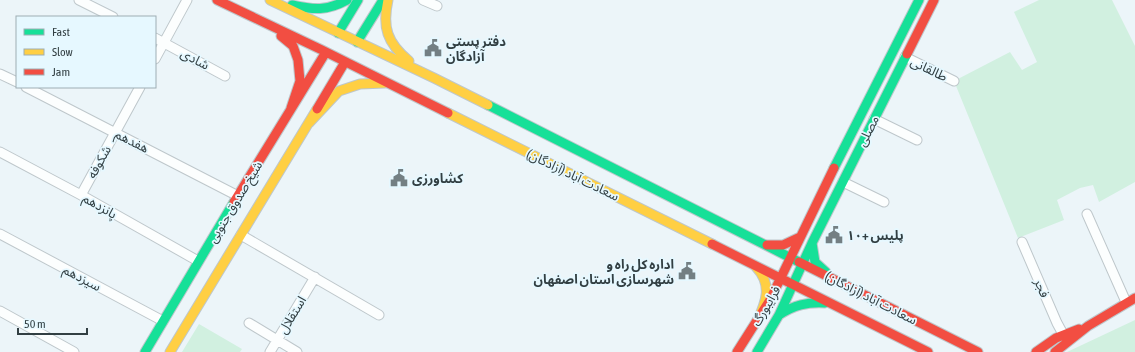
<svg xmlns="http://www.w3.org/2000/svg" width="1135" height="352" font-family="'Asap Condensed','Noto Sans Arabic',sans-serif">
<rect width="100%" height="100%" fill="#ecf5f9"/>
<path fill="#d1f0e0" d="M1039 0H1112L1135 46V182L1099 202 1093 185 1080 188 1057 200 1064 220 1018 238 954 81 1010 52 1022 70 1037 62 1014 12Z
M1135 320V352H1067Z
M199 324 242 349 240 352H182Z"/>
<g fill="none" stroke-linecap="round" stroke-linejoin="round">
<g stroke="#bec7cb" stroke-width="11">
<path id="street" d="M79 0 113 17
M423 0 437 6
M155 38 225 76
M905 57 954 81
M155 59 187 0
M0 74 17 82
M26 87 238 196
M874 119 917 140
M0 152 81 195 198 261
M843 182 884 202
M81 195 140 87
M1087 214 1126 302
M0 234 163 321
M241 235 379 315
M1022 242 1057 323 1063 334
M0 311 74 352
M249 323 297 352
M270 352 315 277"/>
</g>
<g stroke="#bec7cb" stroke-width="11">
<path id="fast" d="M292 5C314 10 327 11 347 0
M338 33 358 0
M357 42 383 0
M488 105 799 262
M834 168 919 0
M812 243 815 262 826 272
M779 315C794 305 807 302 825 303
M145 352 234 202
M757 352 779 315 812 243 907 54"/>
</g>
<g stroke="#bec7cb" stroke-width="11">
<path id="slow" d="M270 0 434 78 488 105
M388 0C382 27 387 43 409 61
M448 113 712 244
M309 123 339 91 360 84 385 83
M756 267C773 285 766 302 757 322
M170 352 317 109"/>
</g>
<g stroke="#bec7cb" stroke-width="11">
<path id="jam" d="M217 0 322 50 448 113
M281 36 293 46 298 60 300 81 291 108
M907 54 934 0
M317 109 345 62
M234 202 326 52
M712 244 928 352
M767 245H783L800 237
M799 262 978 352
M737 352 770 300 834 168
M1036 352 1056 338 1079 329
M1055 352 1088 326 1135 298"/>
</g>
<use href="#street" stroke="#fcfefe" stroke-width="9"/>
<use href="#fast" stroke="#16e098" stroke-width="9"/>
<use href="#slow" stroke="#ffcf43" stroke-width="9"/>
<use href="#jam" stroke="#f24e42" stroke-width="9"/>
</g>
<defs>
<g id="civic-bare" transform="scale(1.38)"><path d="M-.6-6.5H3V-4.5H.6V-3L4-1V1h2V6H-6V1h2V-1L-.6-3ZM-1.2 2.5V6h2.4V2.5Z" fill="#737f83" stroke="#e6f8ff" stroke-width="2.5" paint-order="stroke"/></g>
</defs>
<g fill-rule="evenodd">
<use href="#civic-bare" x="433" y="48"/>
<use href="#civic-bare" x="399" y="178"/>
<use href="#civic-bare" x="834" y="235"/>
<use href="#civic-bare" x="687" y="271"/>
</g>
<g text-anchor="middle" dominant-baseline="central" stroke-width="3.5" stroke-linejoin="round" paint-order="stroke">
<g font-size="13" font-weight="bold" fill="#323f43" stroke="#e6f8ff" text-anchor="start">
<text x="446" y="41">دفتر پستی<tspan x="446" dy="15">آزادگان</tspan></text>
<text x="412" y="178">کشاورزی</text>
<text x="847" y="235">پلیس +۱۰</text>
<text x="674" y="264" text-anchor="end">اداره کل راه و<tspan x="674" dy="15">شهرسازی استان اصفهان</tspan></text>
</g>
<g font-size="13" fill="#323f43" stroke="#e6f8ff">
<text transform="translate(195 59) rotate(28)">شادی</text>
<text transform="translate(929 69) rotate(26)">طالقانی</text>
<text transform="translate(868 131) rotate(-63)">مصلی</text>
<text transform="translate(132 141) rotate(27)">هفدهم</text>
<text transform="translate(99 162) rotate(-61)">شکوفه</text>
<text transform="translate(573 175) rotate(26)">سعادت آباد (آزادگان)</text>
<text transform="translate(235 202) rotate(-59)">شیخ صدوق جنوبی</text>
<text transform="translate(100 206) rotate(30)">پانزدهم</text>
<text transform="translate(82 278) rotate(28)">سیزدهم</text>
<text transform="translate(1042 288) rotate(67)">فجر</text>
<text transform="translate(871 298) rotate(27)">سعادت آباد (آزادگان)</text>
<text transform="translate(766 306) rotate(-60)">فرایبورگ</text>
<text transform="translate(292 315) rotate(-59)">استقلال</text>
</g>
</g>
<rect x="16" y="16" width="140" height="72" fill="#e6f8ff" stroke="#9eaeb4"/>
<rect x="24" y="29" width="20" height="6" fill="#16e098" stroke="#9eaeb4"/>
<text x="52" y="36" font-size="12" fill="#323f43">Fast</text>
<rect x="24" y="49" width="20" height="6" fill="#ffcf43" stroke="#9eaeb4"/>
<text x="52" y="56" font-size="12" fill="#323f43">Slow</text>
<rect x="24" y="69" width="20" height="6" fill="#f24e42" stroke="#9eaeb4"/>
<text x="52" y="76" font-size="12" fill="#323f43">Jam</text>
<path d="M18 328v6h69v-6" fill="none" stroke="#323f43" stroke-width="2"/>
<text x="24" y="328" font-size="12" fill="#323f43" stroke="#e6f8ff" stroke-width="3" paint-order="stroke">50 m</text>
</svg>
